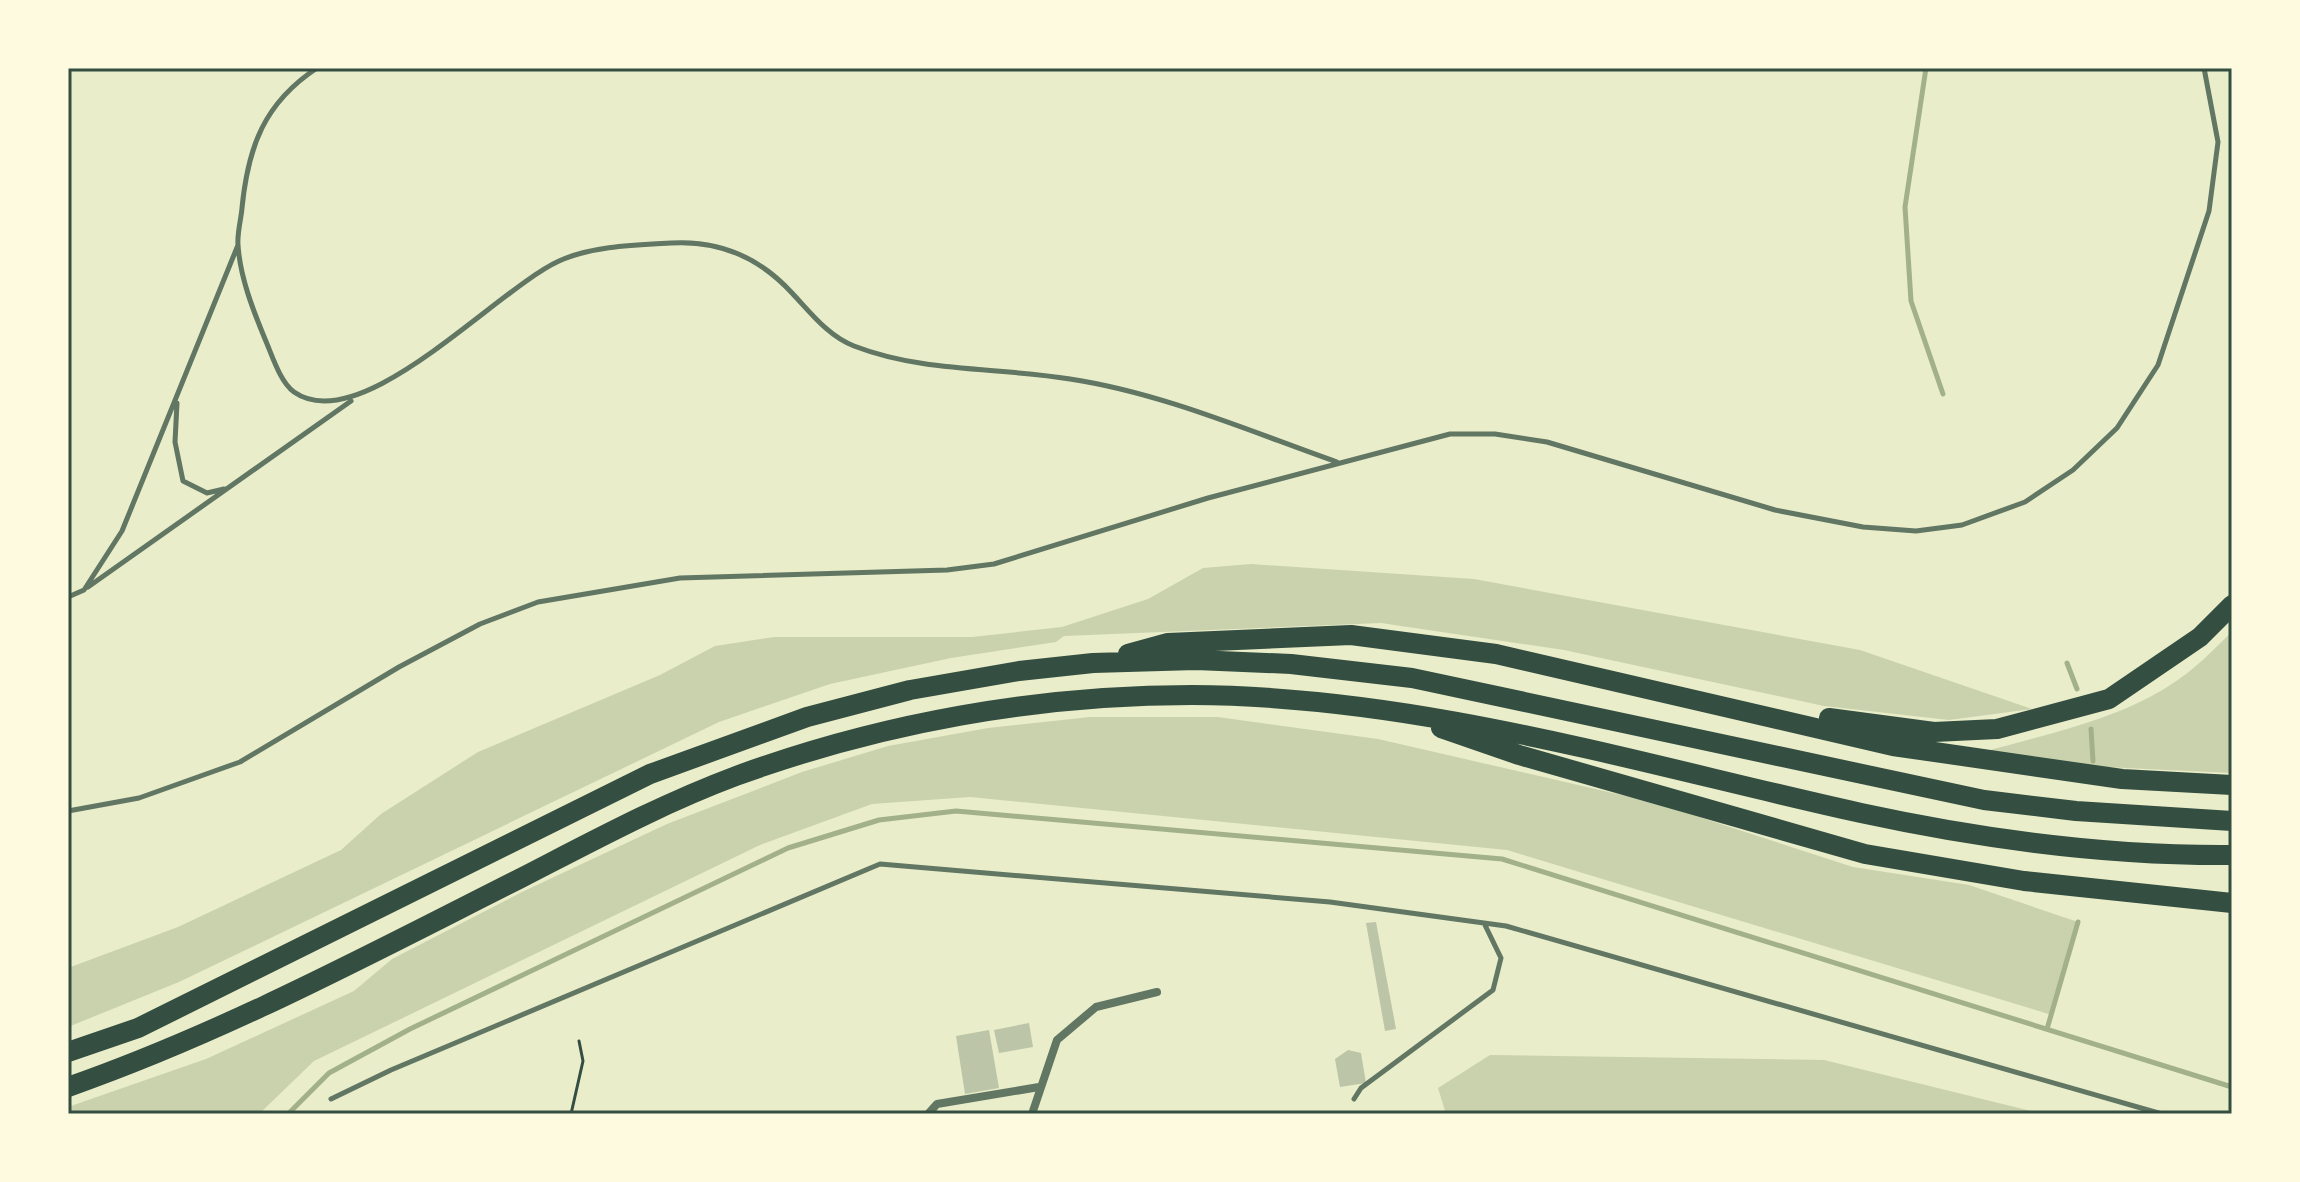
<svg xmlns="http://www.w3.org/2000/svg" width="2300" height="1182" font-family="'Open Sans',sans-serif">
<rect width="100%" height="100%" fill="#e9edc9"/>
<path fill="#cad2ad" d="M1251 564 1474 579 1860 650 2032 709 1949 720 1824 706 1564 650 1381 623 1064 636 1056 642 951 658 830 684 719 722 179 982 68 1027V968L178 927 341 850 381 814 478 752 660 675 715 646 774 637H972L1062 627 1148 599 1203 568Z
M2232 632V773L2104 767 1983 752C2050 733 2129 718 2186 674 2202 662 2217 646 2232 632Z
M1090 717H1218L1378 739 1656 803 1853 867 1969 885 2078 922 2052 1015 1507 850 970 797 872 804 760 845 314 1061 259 1114H68V1107L206 1059 354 991 392 959 522 892 667 824 802 772 888 746 988 728Z
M1490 1055 1824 1060 2043 1114H1446L1438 1088Z"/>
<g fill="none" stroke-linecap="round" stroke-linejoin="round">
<path stroke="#a3b18a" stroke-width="5" d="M1926 68 1905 207 1911 301 1943 394
M2067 663 2077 689
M2091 729 2093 761
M2047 1029 2078 922
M288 1114 329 1073 410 1029 788 848 879 820 956 811 1502 859 2232 1087"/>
</g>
<path fill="#bcc5a7" d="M1376 922 1396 1029 1385 1031 1366 923Z
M1029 1023 1033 1047 999 1053 994 1030Z
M989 1030 999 1088 965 1094 956 1036Z
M1348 1050 1361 1053 1366 1083 1340 1087 1335 1059Z"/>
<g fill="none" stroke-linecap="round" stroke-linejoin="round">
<path stroke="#344e41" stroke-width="3" d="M571 1114 583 1061 579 1041"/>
<path stroke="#617663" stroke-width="5" d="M317 68C264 103 248 147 242 208 241 220 237 233 238 245 240 277 253 310 265 339 272 355 280 382 294 392 361 439 497 289 559 261 592 246 636 245 671 243 719 240 759 257 792 293 810 312 828 336 854 346 924 373 998 367 1070 379 1162 393 1249 431 1337 462
M177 403 175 442 183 481 207 493 224 489
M88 587 351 401
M68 597 84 590 122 531 238 245
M68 811 139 798 240 762 399 667 480 624 538 602 680 578 947 570 994 564 1208 498 1450 434H1495L1547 442 1775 510 1863 527 1916 531 1962 525 2025 502 2073 470 2117 428 2158 365 2209 211 2218 142 2204 68
M331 1099 391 1070 880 864 1330 902 1506 926 2162 1114
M1354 1099 1361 1088 1493 990 1501 958 1484 923"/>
<path stroke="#617663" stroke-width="8" d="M928 1114 937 1104 1039 1087
M1032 1114 1057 1040 1096 1007 1157 992"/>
<path stroke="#344e41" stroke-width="20" d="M1128 654 1168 643 1351 635 1496 654 1893 746 2122 779 2232 785
M1829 718 1934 732 1997 729 2109 699 2200 637 2232 605
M1441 728 1519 755 1865 854 2024 881 2232 903
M68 1052 138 1028 650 774 807 717 910 690 1019 671 1093 663 1196 660 1291 664 1412 678 1984 800 2076 811 2232 821
M68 1087C225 1032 372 953 521 878 591 842 661 804 736 776 881 723 1037 695 1192 695 1421 696 1639 764 1861 813 1981 839 2109 856 2232 855"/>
</g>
<rect width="2300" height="1182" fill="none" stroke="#fefae0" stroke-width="140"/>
<rect x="70" y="70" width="2160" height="1042" fill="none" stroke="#344e41" stroke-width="3"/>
</svg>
